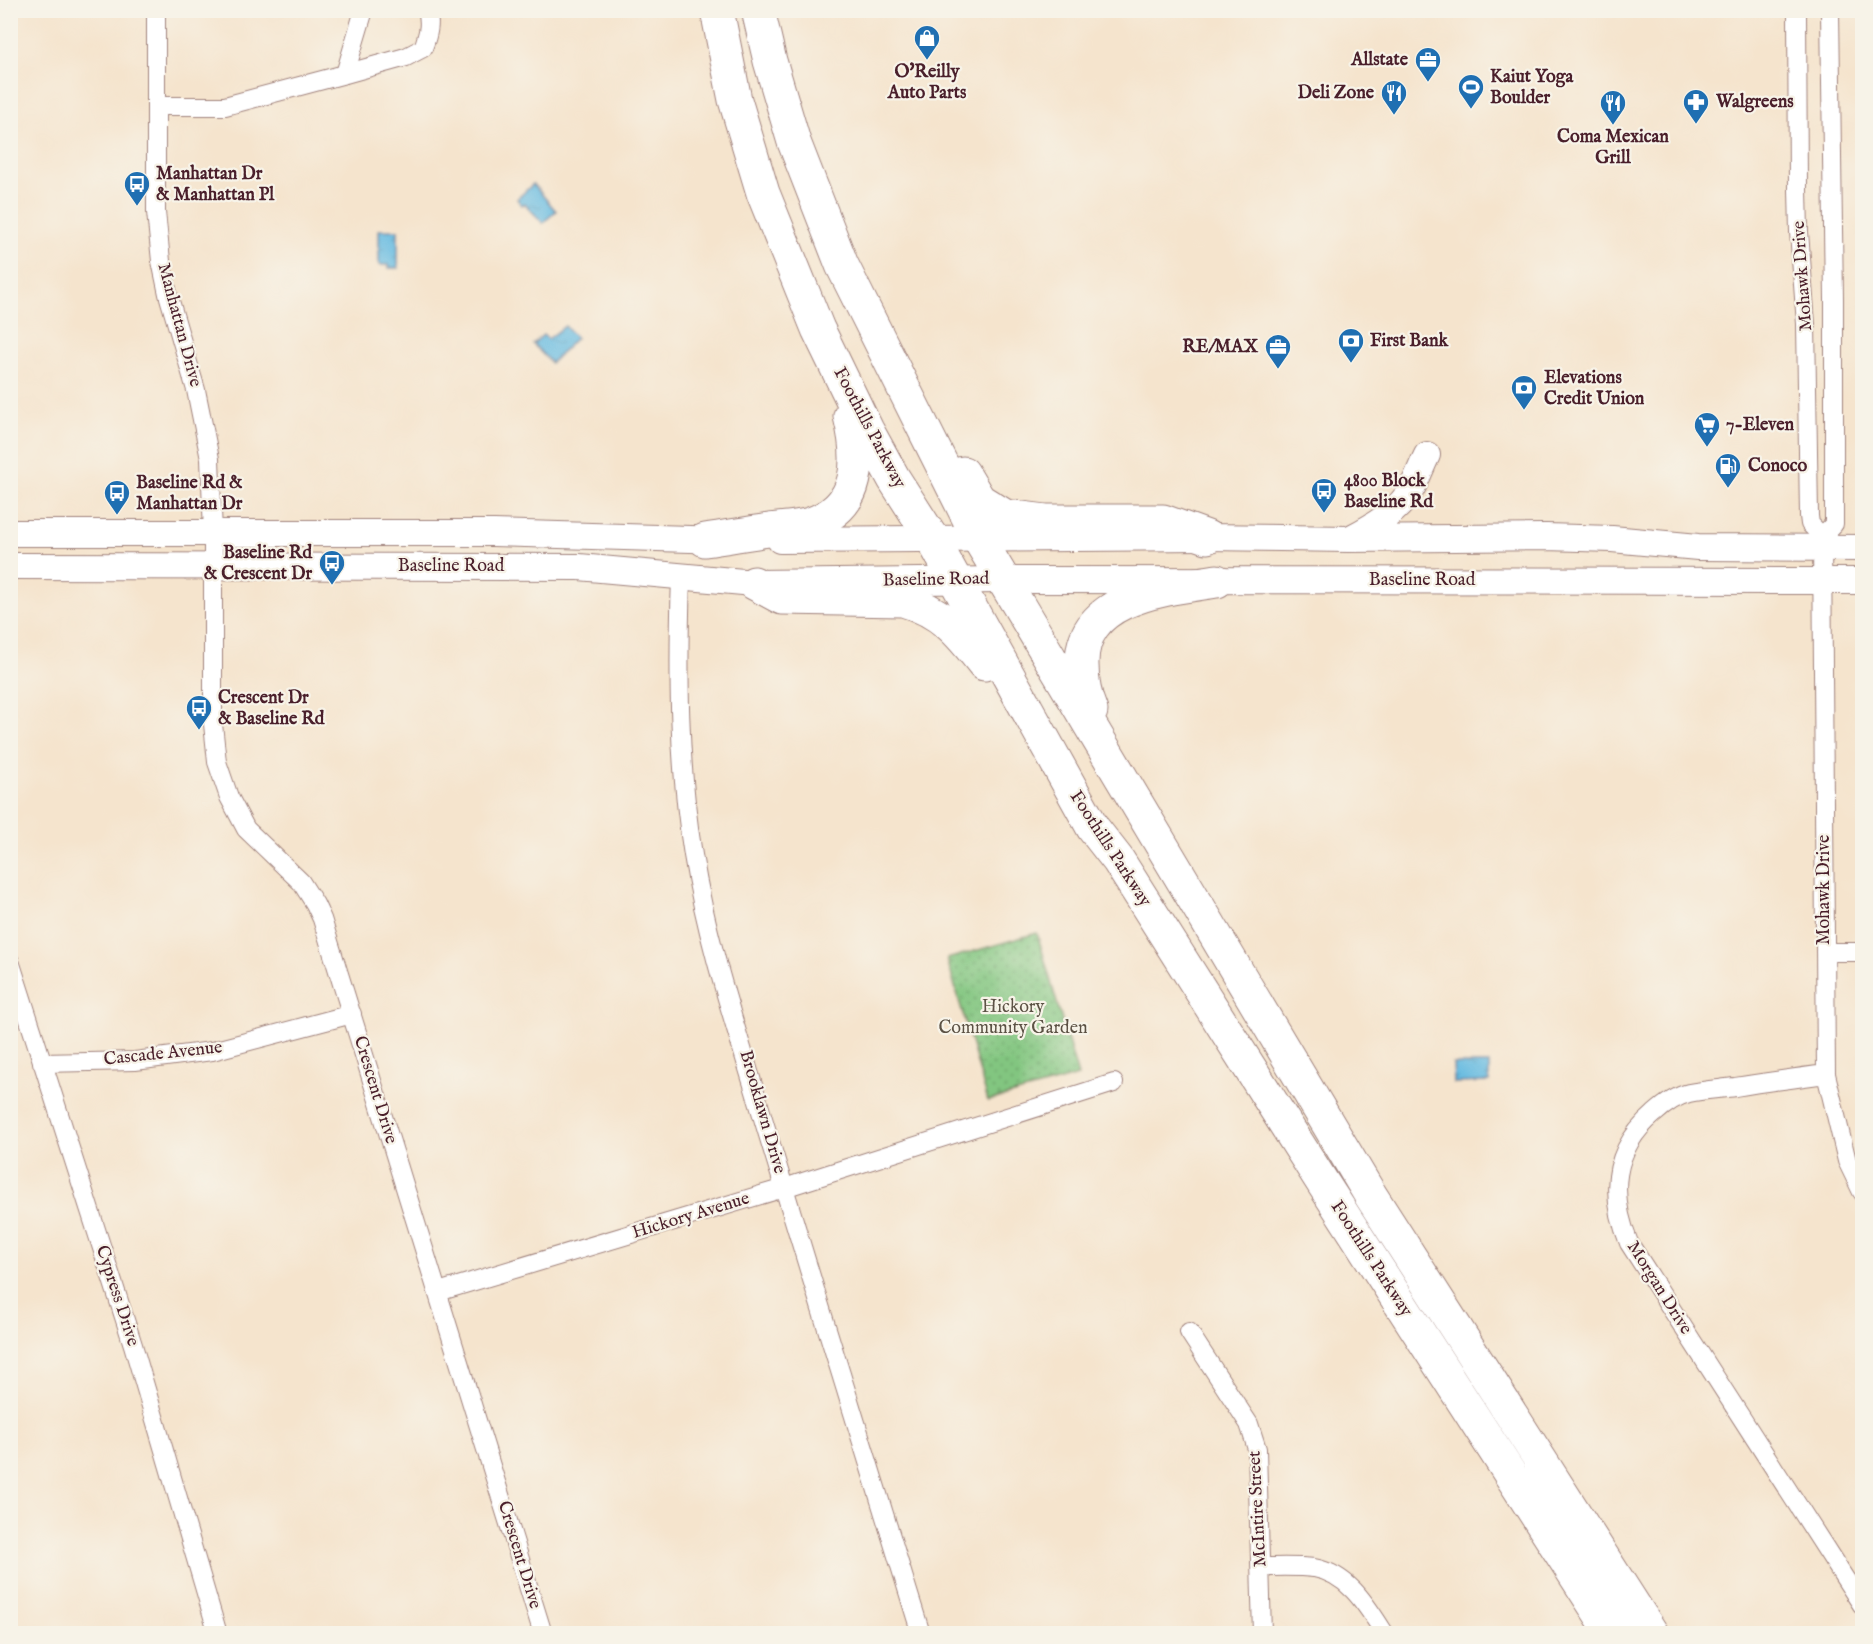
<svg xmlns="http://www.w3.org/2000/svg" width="1873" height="1644" font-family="'IM FELL English',serif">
<defs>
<pattern id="green-dots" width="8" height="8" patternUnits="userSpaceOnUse" patternTransform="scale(1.5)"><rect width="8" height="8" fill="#82c680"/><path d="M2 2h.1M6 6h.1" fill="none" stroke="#6ca069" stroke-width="1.8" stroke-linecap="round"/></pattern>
<pattern id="water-ripples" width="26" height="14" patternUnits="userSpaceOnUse" patternTransform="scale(1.5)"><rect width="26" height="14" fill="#64bae1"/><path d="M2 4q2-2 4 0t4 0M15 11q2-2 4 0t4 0" fill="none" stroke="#589fc1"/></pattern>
</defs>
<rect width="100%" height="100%" fill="#f7f3e8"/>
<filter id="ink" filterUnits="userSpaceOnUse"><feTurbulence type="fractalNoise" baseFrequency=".0167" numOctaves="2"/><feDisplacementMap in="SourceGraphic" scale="12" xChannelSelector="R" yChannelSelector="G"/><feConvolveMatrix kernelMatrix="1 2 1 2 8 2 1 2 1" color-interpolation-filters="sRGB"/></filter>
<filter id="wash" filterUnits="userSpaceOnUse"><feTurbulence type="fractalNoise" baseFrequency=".008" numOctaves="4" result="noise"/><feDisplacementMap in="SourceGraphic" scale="24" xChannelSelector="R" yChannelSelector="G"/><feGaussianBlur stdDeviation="1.35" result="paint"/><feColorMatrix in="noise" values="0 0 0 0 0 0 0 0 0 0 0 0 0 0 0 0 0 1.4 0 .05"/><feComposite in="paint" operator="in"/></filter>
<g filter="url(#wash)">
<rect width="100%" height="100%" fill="#f5e4cd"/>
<path fill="url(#green-dots)" stroke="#667256" stroke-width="1.5" d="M1037 933 1078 1076 988 1101 947 959Z"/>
<path fill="url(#water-ripples)" stroke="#576c86" stroke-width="1.5" d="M533 184 556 211 543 223 525 204 522 205 517 199Z
M379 230H398V268H389V265H379Z
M565 326 576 338 551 363 533 344 543 335 548 339Z
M1453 1064H1489V1082L1454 1083Z"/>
</g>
<g filter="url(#ink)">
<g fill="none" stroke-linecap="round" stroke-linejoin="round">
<g stroke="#a0827c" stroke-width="20">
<path id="street" d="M156 10V212L161 261 168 294 196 390 210 459 213 533V724L217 762 229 797 246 829 301 882 315 904 322 919 543 1634
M364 10 345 74 406 57 423 48C428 35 431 24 427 10
M1797 10 1798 189 1799 232 1806 324 1809 516 1810 524 1822 536 1826 1074 1847 1161 1862 1192
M156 106H225L345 74
M1822 536 1834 524V300L1830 10
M681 576C678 669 678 764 693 855 708 947 739 1036 765 1125 816 1295 869 1464 921 1634
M1825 952H1862
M10 961 133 1345 218 1634
M42 1063 135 1061 212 1051 352 1014
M1826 1074C1796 1078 1765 1082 1735 1087 1720 1089 1704 1090 1689 1093 1676 1096 1664 1105 1654 1114 1612 1150 1609 1194 1629 1243L1862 1605
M438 1292 784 1188 1114 1083
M1189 1332 1249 1424 1257 1449 1262 1634
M1261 1567C1278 1567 1297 1566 1314 1568 1349 1574 1367 1606 1385 1634"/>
</g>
<g stroke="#a0827c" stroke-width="28">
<path id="secondary" d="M10 533H494L723 540
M1351 538C1374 526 1401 510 1413 486 1418 476 1422 465 1427 455
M780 540 1207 537 1349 539 1546 537 1612 539 1698 547 1862 548
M10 566 579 567 754 583 1002 580 1862 581"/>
</g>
<g stroke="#a0827c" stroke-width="35">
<path id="highway" d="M717 10 735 100 763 193 818 329 867 430 894 479 933 540 1093 828 1118 860 1324 1185 1613 1634
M758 10 770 61 794 142 842 265 979 539 1371 1196 1652 1634
M963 473 979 500 1005 516 1046 521H1163L1207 537
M705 540C726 537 748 533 769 530 782 528 797 528 810 524 862 507 861 460 850 416
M754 583 782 598 903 600C942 611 960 633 984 664
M1091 711C1085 697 1082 681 1082 665 1080 596 1165 589 1217 581"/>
</g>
<use href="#street" stroke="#fff" stroke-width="18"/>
<use href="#secondary" stroke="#fff" stroke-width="26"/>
<use href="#highway" stroke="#fff" stroke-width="33"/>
</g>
</g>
<defs>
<g id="shop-pin" transform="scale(1.35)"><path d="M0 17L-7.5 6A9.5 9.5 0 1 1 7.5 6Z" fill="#1f6fb2" stroke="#f7f3e8"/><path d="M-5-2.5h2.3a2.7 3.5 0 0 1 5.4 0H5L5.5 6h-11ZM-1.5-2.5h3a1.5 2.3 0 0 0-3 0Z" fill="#fff"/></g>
<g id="office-pin" transform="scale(1.35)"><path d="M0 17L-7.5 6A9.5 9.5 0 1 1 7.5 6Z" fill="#1f6fb2" stroke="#f7f3e8"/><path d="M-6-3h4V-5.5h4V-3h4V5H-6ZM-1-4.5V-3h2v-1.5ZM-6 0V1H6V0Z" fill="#fff"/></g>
<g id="stadium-pin" transform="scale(1.35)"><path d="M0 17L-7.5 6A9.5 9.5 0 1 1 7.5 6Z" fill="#1f6fb2" stroke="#f7f3e8"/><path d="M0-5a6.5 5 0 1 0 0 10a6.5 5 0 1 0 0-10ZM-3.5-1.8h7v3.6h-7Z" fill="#fff"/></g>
<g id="restaurant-pin" transform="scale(1.35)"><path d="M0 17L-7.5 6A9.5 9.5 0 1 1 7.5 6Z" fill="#1f6fb2" stroke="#f7f3e8"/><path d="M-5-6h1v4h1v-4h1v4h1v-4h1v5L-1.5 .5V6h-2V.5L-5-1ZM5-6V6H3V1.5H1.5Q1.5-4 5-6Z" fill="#fff"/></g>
<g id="pharmacy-pin" transform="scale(1.35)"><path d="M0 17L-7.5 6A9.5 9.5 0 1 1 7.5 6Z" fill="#1f6fb2" stroke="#f7f3e8"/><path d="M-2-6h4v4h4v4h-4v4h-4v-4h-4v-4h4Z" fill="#fff"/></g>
<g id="bus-pin" transform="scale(1.35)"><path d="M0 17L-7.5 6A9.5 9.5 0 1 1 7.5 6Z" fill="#1f6fb2" stroke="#f7f3e8"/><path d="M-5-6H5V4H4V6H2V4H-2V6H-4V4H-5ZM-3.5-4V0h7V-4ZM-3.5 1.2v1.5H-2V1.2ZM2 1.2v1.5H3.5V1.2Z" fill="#fff"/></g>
<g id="bank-pin" transform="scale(1.35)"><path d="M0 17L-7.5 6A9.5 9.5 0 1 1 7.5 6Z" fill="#1f6fb2" stroke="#f7f3e8"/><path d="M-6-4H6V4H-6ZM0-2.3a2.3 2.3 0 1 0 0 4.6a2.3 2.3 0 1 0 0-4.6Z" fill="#fff"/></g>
<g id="supermarket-pin" transform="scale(1.35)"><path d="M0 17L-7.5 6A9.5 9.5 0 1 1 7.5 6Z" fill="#1f6fb2" stroke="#f7f3e8"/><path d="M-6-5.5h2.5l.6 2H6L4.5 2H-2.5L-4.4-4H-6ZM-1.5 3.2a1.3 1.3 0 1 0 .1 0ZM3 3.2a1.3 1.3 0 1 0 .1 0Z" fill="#fff"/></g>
<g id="fuel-pin" transform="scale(1.35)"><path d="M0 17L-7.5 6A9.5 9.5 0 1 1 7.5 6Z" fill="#1f6fb2" stroke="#f7f3e8"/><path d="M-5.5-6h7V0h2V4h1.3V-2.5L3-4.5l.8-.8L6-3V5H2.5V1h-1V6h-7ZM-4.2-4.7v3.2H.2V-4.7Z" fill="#fff"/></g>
</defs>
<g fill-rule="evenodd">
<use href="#shop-pin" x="927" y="38"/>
<use href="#office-pin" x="1428" y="60"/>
<use href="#stadium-pin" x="1471" y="87"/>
<use href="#restaurant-pin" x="1394" y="93"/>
<use href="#pharmacy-pin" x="1696" y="102"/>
<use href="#restaurant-pin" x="1613" y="103"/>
<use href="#bus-pin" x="137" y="184"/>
<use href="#bank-pin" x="1351" y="341"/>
<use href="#office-pin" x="1278" y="347"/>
<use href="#bank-pin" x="1524" y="388"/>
<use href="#supermarket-pin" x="1707" y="425"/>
<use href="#fuel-pin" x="1728" y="466"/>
<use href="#bus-pin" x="1324" y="491"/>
<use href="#bus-pin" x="117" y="493"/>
<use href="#bus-pin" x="332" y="563"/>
<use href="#bus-pin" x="199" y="708"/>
</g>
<g text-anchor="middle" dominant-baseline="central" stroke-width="4.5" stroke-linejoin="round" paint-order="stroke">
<g font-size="18" font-weight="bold" fill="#4a1f2b" stroke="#f7f3e8" text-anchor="start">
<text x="1408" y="60" text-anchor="end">Allstate</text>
<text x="927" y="72" text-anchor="middle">O'Reilly<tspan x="927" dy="21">Auto Parts</tspan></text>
<text x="1490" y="77">Kaiut Yoga<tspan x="1490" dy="21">Boulder</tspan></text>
<text x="1374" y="93" text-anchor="end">Deli Zone</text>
<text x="1716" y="102">Walgreens</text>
<text x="1613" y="137" text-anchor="middle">Coma Mexican<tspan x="1613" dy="21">Grill</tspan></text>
<text x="156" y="174">Manhattan Dr<tspan x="156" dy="21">&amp; Manhattan Pl</tspan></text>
<text x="1370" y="341">First Bank</text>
<text x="1258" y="347" text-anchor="end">RE/MAX</text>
<text x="1544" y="378">Elevations<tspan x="1544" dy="21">Credit Union</tspan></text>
<text x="1726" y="425">7-Eleven</text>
<text x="1748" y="466">Conoco</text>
<text x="1344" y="481">4800 Block<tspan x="1344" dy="21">Baseline Rd</tspan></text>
<text x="136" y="483">Baseline Rd &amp;<tspan x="136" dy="21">Manhattan Dr</tspan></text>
<text x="312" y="553" text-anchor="end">Baseline Rd<tspan x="312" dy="21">&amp; Crescent Dr</tspan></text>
<text x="218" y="698">Crescent Dr<tspan x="218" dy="21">&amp; Baseline Rd</tspan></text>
</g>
<g font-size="18" fill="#4a1f2b" stroke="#f7f3e8">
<text transform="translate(1803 276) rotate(-94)">Mohawk Drive</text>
<text transform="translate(179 325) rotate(75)">Manhattan Drive</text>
<text transform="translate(869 428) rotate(62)">Foothills Parkway</text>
<text x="451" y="566">Baseline Road</text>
<text transform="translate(936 580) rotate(-1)">Baseline Road</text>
<text x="1422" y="580">Baseline Road</text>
<text transform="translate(1110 849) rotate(57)">Foothills Parkway</text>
<text transform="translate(1824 890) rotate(-90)">Mohawk Drive</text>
<text transform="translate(163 1054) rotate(-6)">Cascade Avenue</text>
<text transform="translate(375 1090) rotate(73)">Crescent Drive</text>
<text transform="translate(762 1112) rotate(74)">Brooklawn Drive</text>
<text transform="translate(691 1216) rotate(-17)">Hickory Avenue</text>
<text transform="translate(1371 1259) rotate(57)">Foothills Parkway</text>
<text transform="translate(1659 1288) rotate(58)">Morgan Drive</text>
<text transform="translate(117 1296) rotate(72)">Cypress Drive</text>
<text transform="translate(1258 1509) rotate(-93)">McIntire Street</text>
<text transform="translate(519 1555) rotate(73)">Crescent Drive</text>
</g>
<g font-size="18" fill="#5b5144" stroke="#f7f3e8">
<text x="1013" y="1007">Hickory<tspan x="1013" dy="21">Community Garden</tspan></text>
</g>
</g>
<rect width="1873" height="1644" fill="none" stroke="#f7f3e8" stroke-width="36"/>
</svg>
